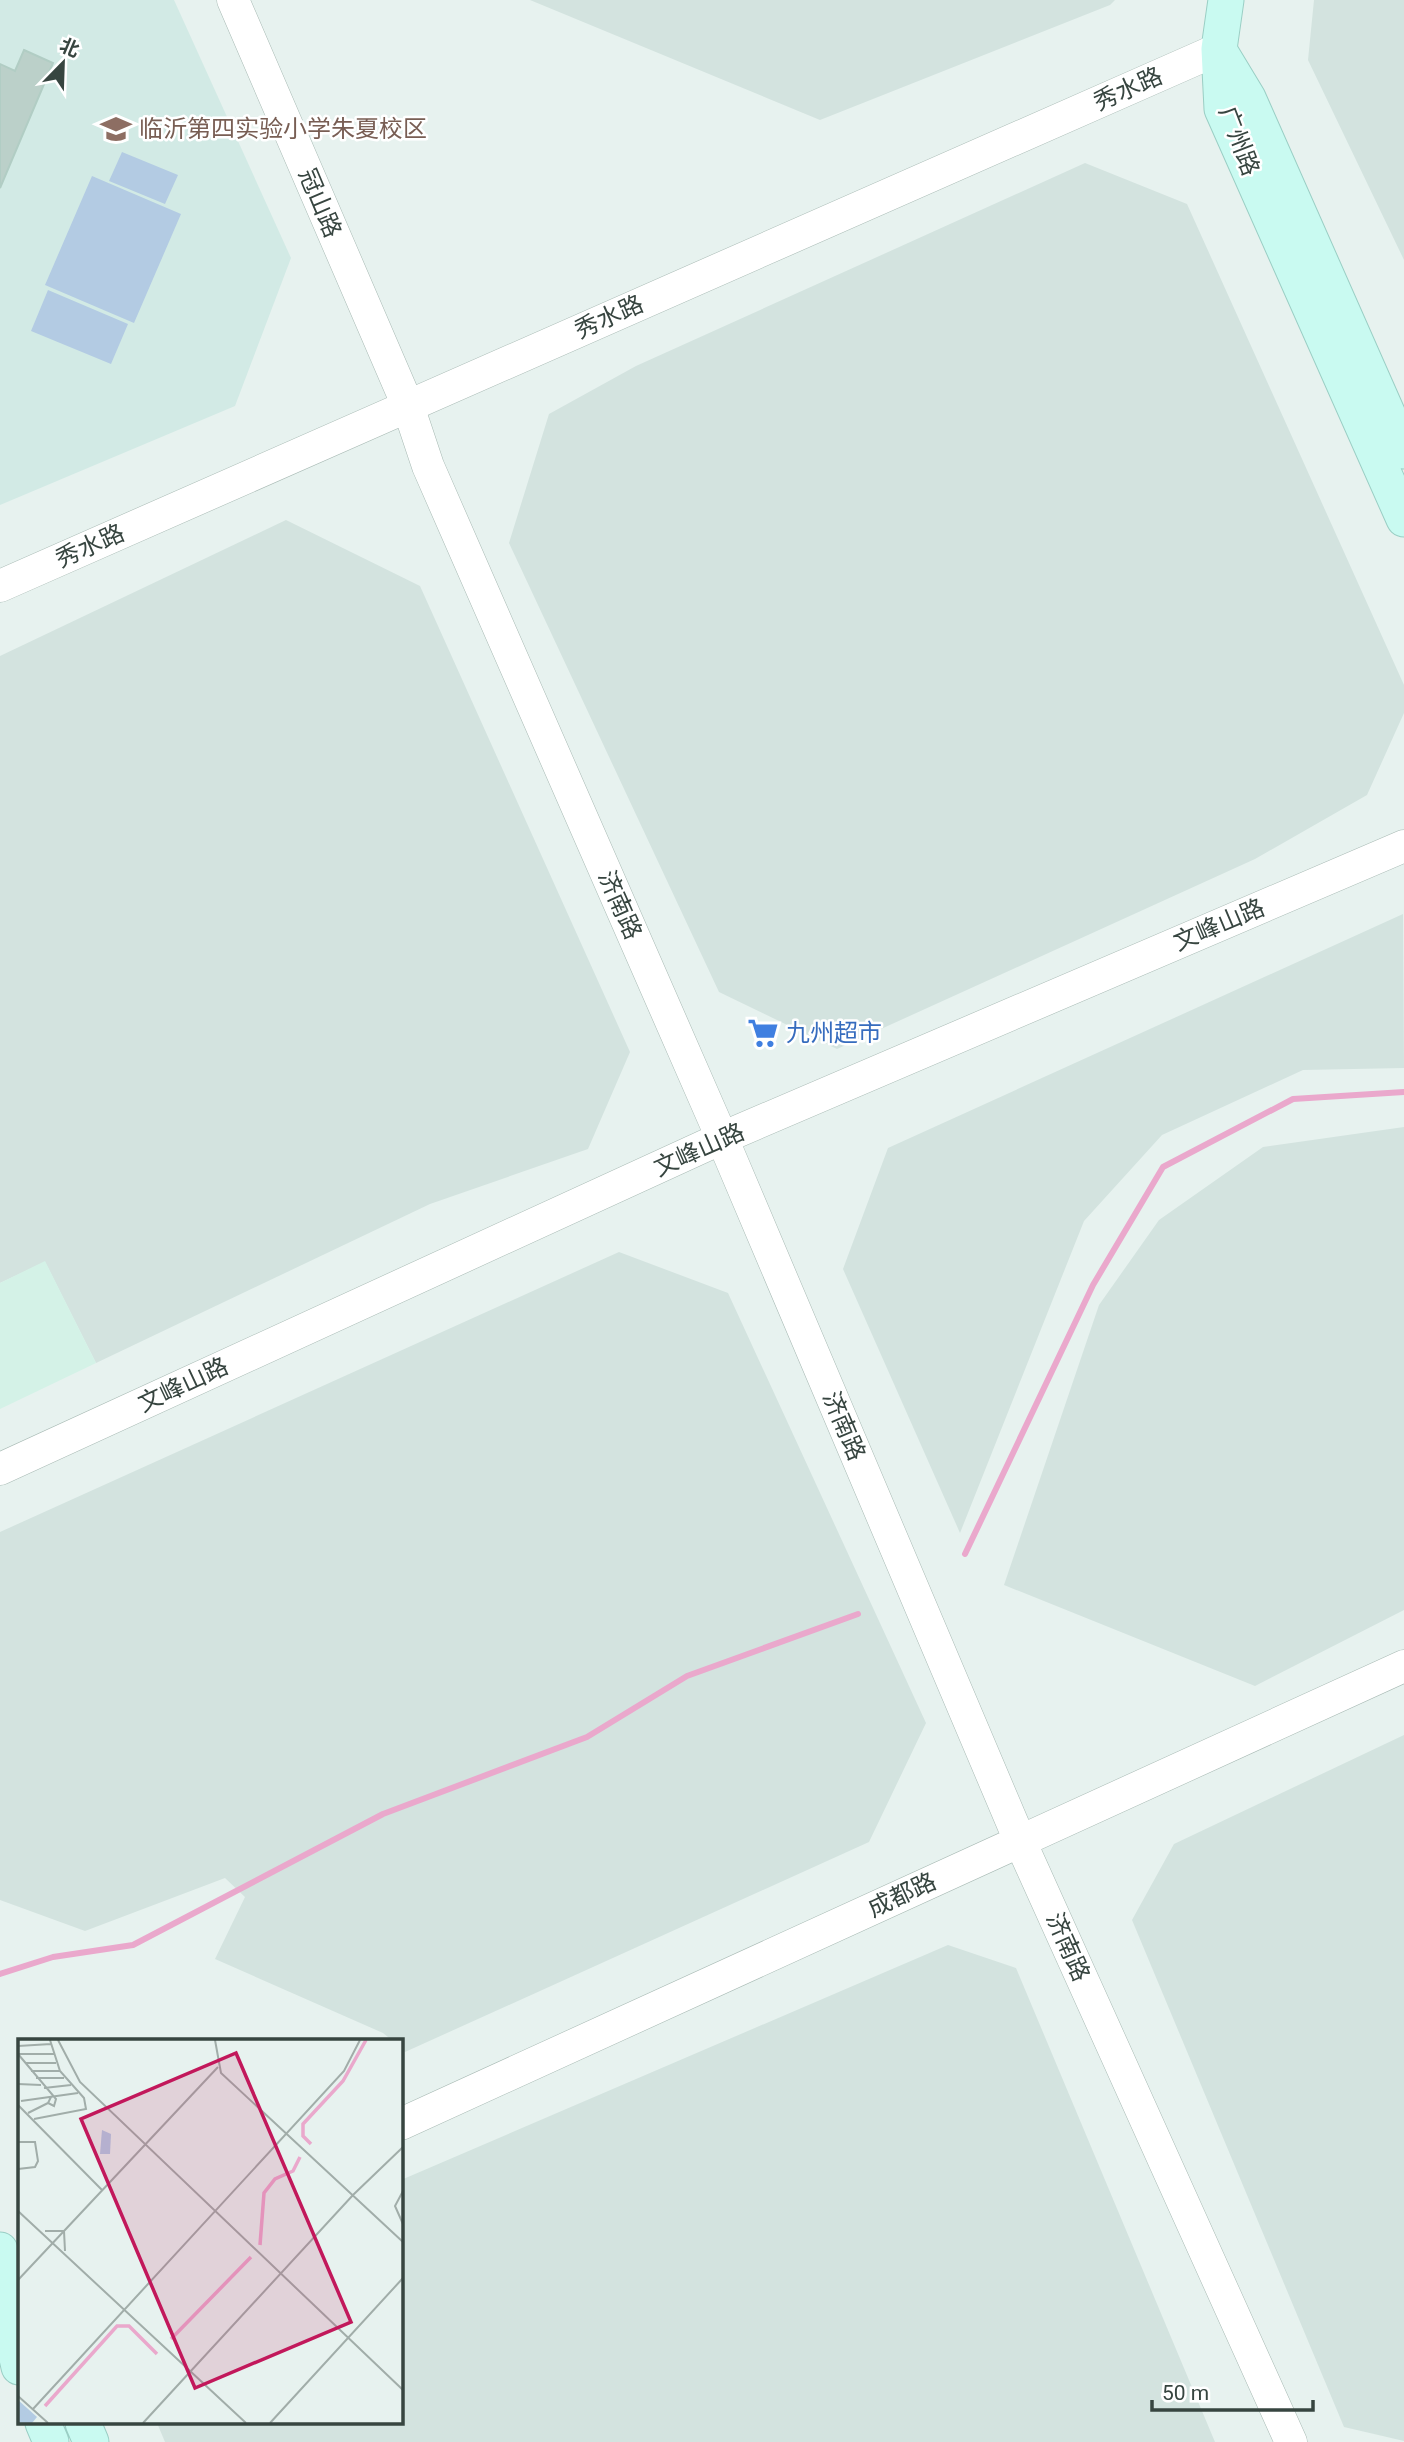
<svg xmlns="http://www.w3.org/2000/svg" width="1404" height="2442" font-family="Roboto,'Noto Sans SC',sans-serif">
<rect width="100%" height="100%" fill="#e7f2ef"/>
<path fill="#d3e3df" d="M530 0H1115L1110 5 820 120Z
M1314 0H1404V260L1308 60Z
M1085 163 1187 204 1404 685V713L1367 795 1255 859 837 1049 719 992 509 543 549 414 636 366Z
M286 520 420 586 630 1052 588 1149 430 1204 96 1363 45 1262 0 1283V656Z
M1403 914 1404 1068 1303 1070 1162 1135 1084 1221 960 1533 843 1269 888 1148Z
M1404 1127V1610L1255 1686 1004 1585 1099 1305 1159 1220 1263 1147Z
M619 1252 728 1293 926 1723 869 1842 405 2052 401 2048V2041H393L383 2033 215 1959 245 1897 225 1878 85 1931 0 1900V1532Z
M1404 1735V2441L1344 2427 1132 1920 1174 1844Z
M948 1945 1016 1968 1215 2442H165L157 2423H401V2180Z"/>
<path fill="#d4f2e7" d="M45 1261 96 1363 0 1409V1283Z"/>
<path fill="#d2eae5" d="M0 0H174L291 258 235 406 0 505Z"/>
<path fill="#b3cbe3" d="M122 152 178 175 165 204 109 181Z
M92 176 181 214 134 323 45 285Z
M48 290 128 324 111 364 31 331Z"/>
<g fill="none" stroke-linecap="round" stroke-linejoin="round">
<path stroke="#eaa8cc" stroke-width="6" d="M965 1554 1093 1285 1163 1167 1293 1099 1404 1092
M0 1974 53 1957 133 1945 383 1814 587 1737 687 1676 858 1614"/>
</g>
<path fill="#bbd0c9" stroke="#b1cdc4" stroke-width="2" d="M24 50 53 63 0 188V64L15 71Z"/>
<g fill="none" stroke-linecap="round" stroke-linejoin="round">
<g stroke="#a8bab4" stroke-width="33">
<path id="tertiary" d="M233 0 408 406 428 466 722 1138 1020 1841 1291 2442
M0 586 1219 49
M0 1469 722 1138 1404 846
M401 2124 1404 1666"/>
</g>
<g stroke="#9acec4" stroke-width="37">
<path id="secondary" d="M1226 0 1219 49 1222 109 1404 519
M1222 55 1248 98 1404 451
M0 2250 5 2305 19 2367
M43 2423 51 2442
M83 2423 91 2442"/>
</g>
<use href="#tertiary" stroke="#fff" stroke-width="32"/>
<use href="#secondary" stroke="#c9faf1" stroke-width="35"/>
</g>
<defs>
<g id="school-bare" transform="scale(2.415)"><path d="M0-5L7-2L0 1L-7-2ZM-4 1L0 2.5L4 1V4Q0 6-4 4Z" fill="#8d6e63" stroke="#fff" stroke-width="2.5" paint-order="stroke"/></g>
<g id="supermarket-bare" transform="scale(2.415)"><path d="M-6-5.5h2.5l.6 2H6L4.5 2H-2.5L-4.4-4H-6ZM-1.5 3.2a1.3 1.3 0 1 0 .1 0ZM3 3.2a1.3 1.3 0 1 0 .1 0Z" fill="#3f7fe0" stroke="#fff" stroke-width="2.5" paint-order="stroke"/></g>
</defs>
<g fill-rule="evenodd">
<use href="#school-bare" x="116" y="129"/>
<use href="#supermarket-bare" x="763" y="1033"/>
</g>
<g text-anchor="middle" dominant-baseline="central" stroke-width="5" stroke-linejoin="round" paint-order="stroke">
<g font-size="24" fill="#374540" stroke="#fff">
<text transform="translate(1128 89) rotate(-24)">秀水路</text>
<text transform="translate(1239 141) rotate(69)">广州路</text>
<text transform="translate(320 203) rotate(67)">冠山路</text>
<text transform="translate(609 317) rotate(-24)">秀水路</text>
<text transform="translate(90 546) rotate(-24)">秀水路</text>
<text transform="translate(620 905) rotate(66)">济南路</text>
<text transform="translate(1219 925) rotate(-23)">文峰山路</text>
<text transform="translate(699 1150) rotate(-24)">文峰山路</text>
<text transform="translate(183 1385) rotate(-25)">文峰山路</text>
<text transform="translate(844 1426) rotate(67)">济南路</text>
<text transform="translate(902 1895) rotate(-25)">成都路</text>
<text transform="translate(1068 1947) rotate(66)">济南路</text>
</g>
<g font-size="24" fill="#785e54" stroke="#fff" text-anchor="start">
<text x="139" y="129">临沂第四实验小学朱夏校区</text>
</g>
<g font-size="24" fill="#366cbe" stroke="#fff" text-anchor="start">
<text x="786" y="1033">九州超市</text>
</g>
</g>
<g transform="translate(18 2039)">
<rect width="385" height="385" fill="#e7f2ef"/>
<path d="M84 91 93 95 92 115H82Z" fill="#b3cbe3"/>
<path d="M0 361 19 378 14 384H0Z" fill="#b3cbe3"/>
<path fill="none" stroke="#eaa8cc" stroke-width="3.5" d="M293 105 285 97V85L325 42 348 1M242 206 246 154 257 140 275 132 282 118M153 300 233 218M27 367 99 287H111L139 315"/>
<path fill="none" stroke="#a1ada9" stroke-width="2" d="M40 1 62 43 385 351M197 1 203 34 385 203M0 7 33 5M0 15 38 60 36 67 30 64 33 58M0 15H36M7 24H38M13 32H42M18 39H46M0 45 23 46M26 49 53 46M3 62 60 54M0 66 84 151M10 74 30 64M16 80 68 70 66 59 42 32 32 1M0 103H17L20 122 17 128 0 130M385 152 377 167 385 185M0 172 228 384M27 192H46L47 212M0 241 200 28M0 357 30 384M15 370 326 32 342 1M125 384 335 156 385 108M252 384 385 239"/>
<path fill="#c2185b" fill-opacity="0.15" stroke="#c2185b" stroke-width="3.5" d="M218 14 333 283 177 349 63 80Z"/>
<rect width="385" height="385" fill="none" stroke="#374540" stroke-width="3.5"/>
</g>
<g transform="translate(63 63) rotate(23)" stroke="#ffffff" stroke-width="5" paint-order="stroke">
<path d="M0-5L12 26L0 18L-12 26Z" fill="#374540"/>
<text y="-10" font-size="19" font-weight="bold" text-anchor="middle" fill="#374540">北</text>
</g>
<path d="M1152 2400v10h161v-10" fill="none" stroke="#374540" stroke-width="3.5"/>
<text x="1162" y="2400" font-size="21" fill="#374540" stroke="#ffffff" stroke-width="5" paint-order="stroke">50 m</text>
</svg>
